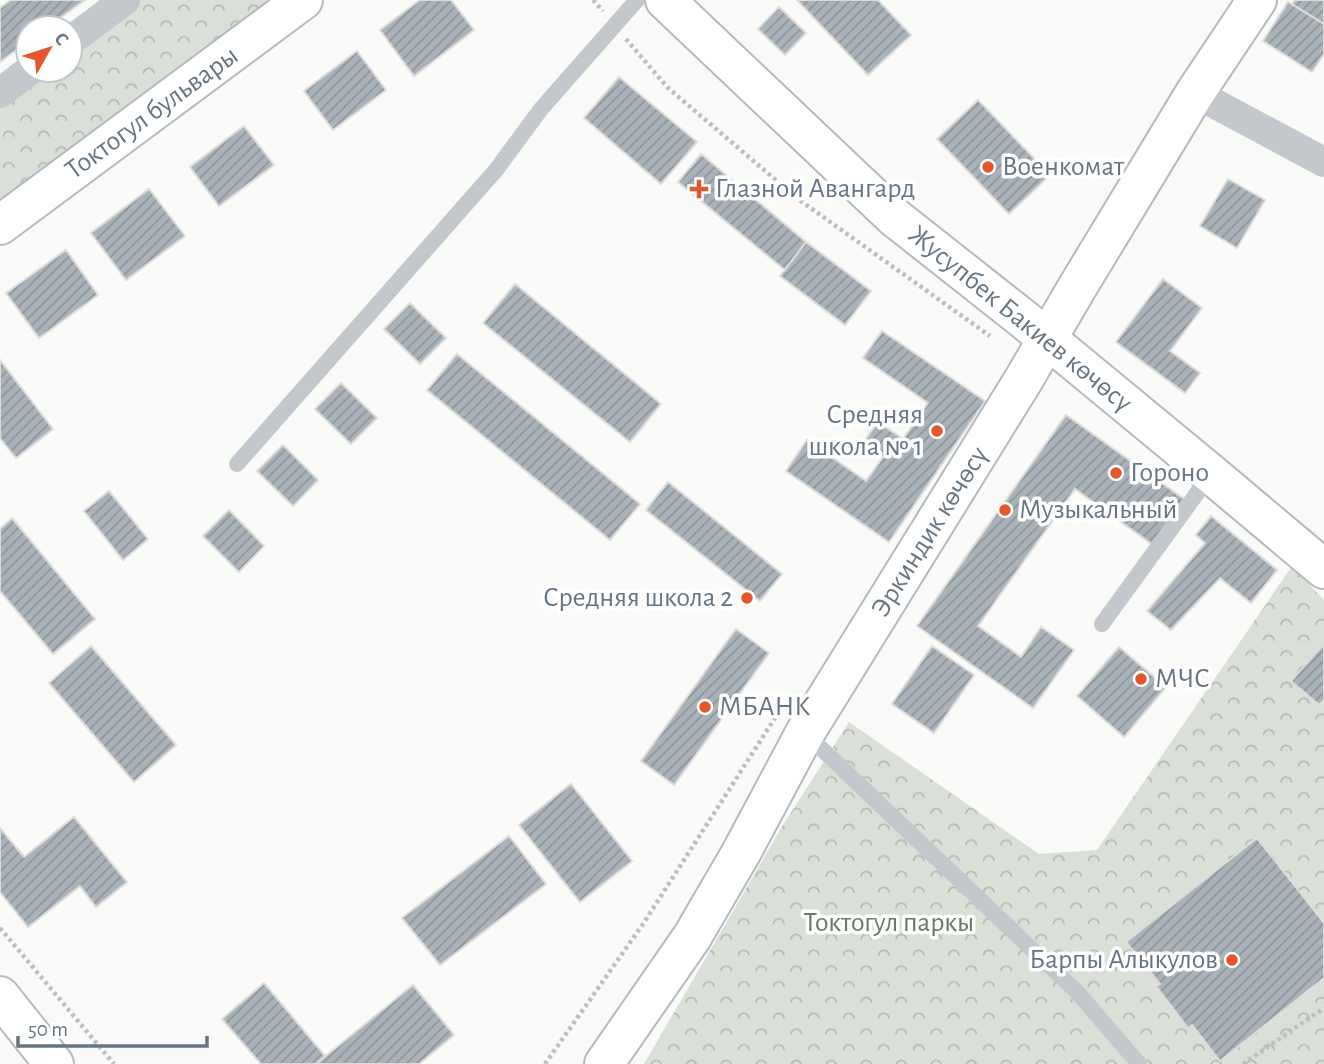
<svg xmlns="http://www.w3.org/2000/svg" width="1324" height="1064" font-family="'Alegreya Sans',sans-serif">
<defs>
<pattern id="park-crowns" width="20" height="18" patternUnits="userSpaceOnUse" patternTransform="scale(1.75)"><rect width="20" height="18" fill="#dadfd7"/><path d="M2 6a3 3 0 1 1 6 0M12 15a3 3 0 1 1 6 0" fill="none" stroke="#b4b9b4"/></pattern>
<pattern id="building-hatch" width="6" height="6" patternUnits="userSpaceOnUse" patternTransform="scale(1.75)"><rect width="6" height="6" fill="#aab3b9"/><path d="M-1 1l2-2M0 6l6-6M5 7l2-2" fill="none" stroke="#8e969c"/></pattern>
</defs>
<rect width="100%" height="100%" fill="#fafaf8"/>
<path fill="url(#park-crowns)" d="M141 0H270L0 204V106L48 70H70V53Z
M1292 566 1324 600V1064H644L783 825 849 722 1039 854 1097 850Z"/>
<path fill="url(#building-hatch)" stroke="#dcdcda" stroke-width="2" d="M11 0H85L46 28H28V41L0 62V8Z
M420 0H451L474 30 414 76 380 30Z
M797 0H878L911 35 868 75Z
M1295 0H1324V24L1292 4Z
M1288 2 1324 24V54L1312 72 1263 41Z
M779 7 806 33 785 55 758 29Z
M357 51 386 90 333 130 304 91Z
M619 77 697 142 661 184 584 118Z
M978 100 1050 175 1009 214 937 139Z
M244 126 274 165 219 206 190 167Z
M701 154 806 242 785 270 678 182Z
M1228 179 1265 200 1237 248 1200 226Z
M149 189 185 236 126 280 91 233Z
M806 242 871 291 845 325 780 276Z
M66 250 98 295 39 338 6 293Z
M1163 279 1202 308 1170 351 1200 373 1185 393 1116 342Z
M515 284 661 404 630 442 483 323Z
M410 303 446 338 420 364 384 329Z
M882 331 985 401 889 542 786 471 807 440 866 481 883 457 863 443 878 422 903 439 928 403 863 358Z
M457 354 640 504 610 540 427 390Z
M0 360 53 429 16 458 0 438Z
M341 383 377 418 351 444 315 409Z
M1066 415 1184 499 1152 544 1075 489 978 626 1021 657 1041 627 1074 650 1033 708 917 626Z
M283 445 318 480 293 506 257 471Z
M668 482 782 574 760 601 646 510Z
M109 491 148 539 123 560 84 511Z
M229 510 264 546 239 572 203 536Z
M1211 516 1277 570 1251 603 1220 578 1171 630 1147 611 1205 543 1196 535Z
M12 518 95 619 53 654 0 591V529Z
M736 629 769 653 674 785 641 761Z
M1324 644V700L1319 705 1291 681Z
M91 646 176 745 134 782 49 683Z
M932 646 974 675 934 733 892 704Z
M1119 647 1166 687 1124 737 1077 696Z
M571 784 632 861 580 902 519 825Z
M74 817 127 882 96 907 80 886 28 927 0 892V828L24 857Z
M509 836 546 884 440 965 402 918Z
M1257 838 1324 923V978L1220 1061 1192 1025 1188 1028 1156 986 1160 984 1126 942Z
M264 983 325 1056 316 1064H261L222 1019Z
M413 985 454 1035 419 1064H316Z"/>
<g fill="none" stroke-linecap="round" stroke-linejoin="round">
<g stroke="#b3babf" stroke-width="42">
<path id="secondary" d="M0 225 303 0
M604 1064 692 937 741 853 805 733 1024 379 1075 291 1195 93 1257 0"/>
</g>
<g stroke="#b5babe" stroke-width="42">
<path id="primary" d="M0 996 54 1064"/>
</g>
<g stroke="#b4b9bd" stroke-width="42">
<path id="highway" d="M665 0 894 217 1022 318 1211 474 1324 569"/>
</g>
<path stroke="#bbbfc2" stroke-width="4.5" stroke-dasharray="3.5 3.5" stroke-linecap="butt" d="M593 0 603 11
M626 39 667 87 798 199 990 336
M0 928 114 1064
M545 1064 643 924 775 718
M1243 1064 1324 1008"/>
<path stroke="#c3c8cc" stroke-width="16" d="M237 464 496 170 541 109 637 0
M1102 624 1211 474
M805 733 1078 993 1139 1064"/>
<path stroke="#c3c8cc" stroke-width="30" d="M70 41 125 0
M0 93 30 70
M1195 93 1324 162"/>
<use href="#secondary" stroke="#fff" stroke-width="38"/>
<use href="#primary" stroke="#fff" stroke-width="38"/>
<use href="#highway" stroke="#fff" stroke-width="38"/>
</g>
<g fill="#e4572e" stroke="#fff" stroke-width="2.5">
<circle cx="988" cy="167" r="7"/>
<path d="M695.5 178.5h7v7h7v7h-7v7h-7v-7h-7v-7h7z"/>
<circle cx="937" cy="431" r="7"/>
<circle cx="1116" cy="473" r="7"/>
<circle cx="1005" cy="510" r="7"/>
<circle cx="747" cy="598" r="7"/>
<circle cx="1141" cy="679" r="7"/>
<circle cx="705" cy="707" r="7"/>
<circle cx="1232" cy="960" r="7"/>
</g>
<g text-anchor="middle" dominant-baseline="central" stroke-width="7" stroke-linejoin="round" paint-order="stroke">
<g font-size="28" fill="#657683" stroke="#fff">
<text transform="translate(152 113) rotate(-36)">Токтогул бульвары</text>
<text transform="translate(1020 319) rotate(39)">Жусупбек Бакиев көчөсү</text>
<text transform="translate(930 532) rotate(-58)">Эркиндик көчөсү</text>
</g>
<g font-size="28" fill="#657683" stroke="#fff" text-anchor="start">
<text x="1002" y="167">Военкомат</text>
<text x="715" y="189">Глазной Авангард</text>
<text x="923" y="415" text-anchor="end">Средняя<tspan x="923" dy="32">школа № 1</tspan></text>
<text x="1130" y="473">Гороно</text>
<text x="1019" y="510">Музыкальный</text>
<text x="733" y="598" text-anchor="end">Средняя школа 2</text>
<text x="1155" y="679">МЧС</text>
<text x="719" y="707">МБАНК</text>
<text x="1218" y="960" text-anchor="end">Барпы Алыкулов</text>
</g>
<g font-size="28" fill="#687a64" stroke="#fff">
<text x="889" y="923">Токтогул паркы</text>
</g>
</g>
<g transform="translate(49 49) rotate(51)"><circle r="33" fill="#ffffff" stroke="#c1c8cd" stroke-width="2"/>
<path d="M0-5L12 26L0 18L-12 26Z" fill="#e4572e"/>
<text y="-10" font-size="19" font-weight="bold" text-anchor="middle" fill="#657683">С</text>
</g>
<path d="M18 1036v10h189v-10" fill="none" stroke="#657683" stroke-width="3.5"/>
<text x="28" y="1036" font-size="21" fill="#657683" stroke="#ffffff" stroke-width="5" paint-order="stroke">50 m</text>
</svg>
